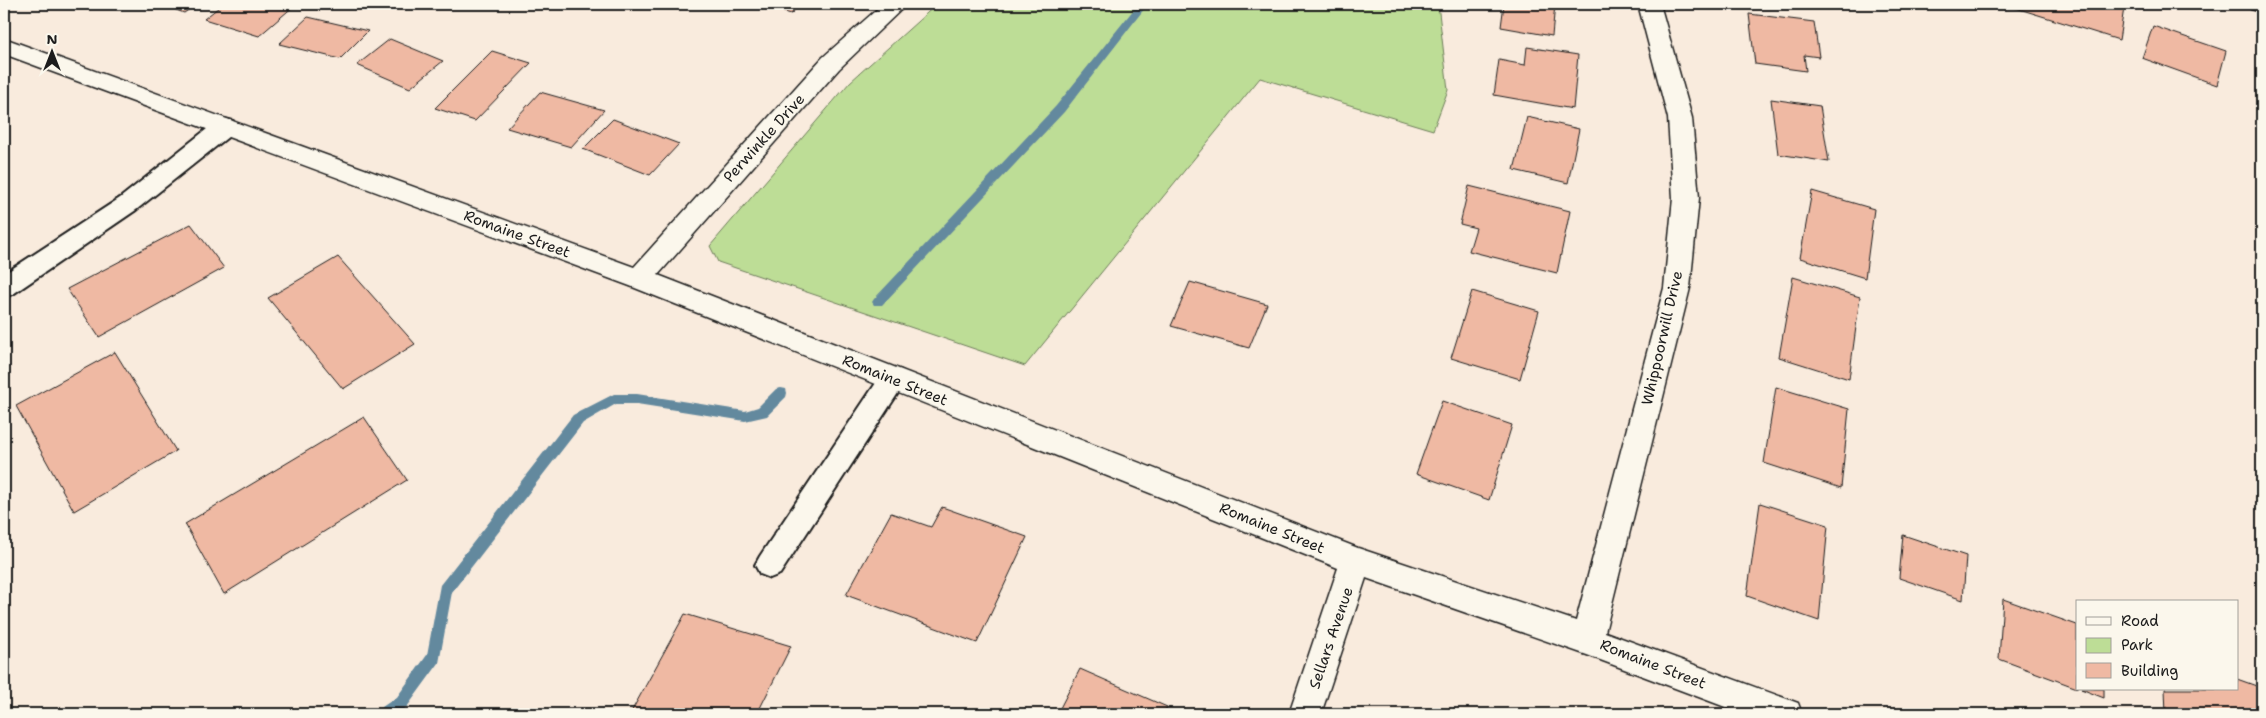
<svg xmlns="http://www.w3.org/2000/svg" width="2266" height="718" font-family="'Shantell Sans',sans-serif">
<rect width="100%" height="100%" fill="#f9ebdd"/>
<filter id="ink" filterUnits="userSpaceOnUse"><feTurbulence type="fractalNoise" baseFrequency=".02" numOctaves="2"/><feDisplacementMap in="SourceGraphic" scale="10" xChannelSelector="R" yChannelSelector="G"/><feConvolveMatrix kernelMatrix="1 2 1 2 8 2 1 2 1" color-interpolation-filters="sRGB"/></filter>
<g filter="url(#ink)">
<path fill="#bddd96" stroke="#6c7c59" d="M937 4H1438L1448 90 1433 130 1260 78 1025 366 718 262 710 246 850 82Z"/>
<g fill="none" stroke-linecap="round" stroke-linejoin="round">
<path fill="#63899e" fill-rule="evenodd" d="M1138 4H1148L1064 112 882 305H874L872 302 874 299 1056 106Z
M781 388 786 389 787 393 786 397 767 416 745 421 637 404H616L583 423 452 592 439 663 407 707 397 714H377L379 709 397 697 427 655 440 585 573 415 614 394H637L745 411 758 407 776 389Z"/>
</g>
<path fill="#efb9a3" stroke="#1c1c1c" d="M161 4H197L184 13Z
M223 4H290L295 5 259 36 204 19Z
M759 4H800L791 14Z
M1504 4H1555L1552 36 1501 27Z
M2003 4H2109L2124 8 2119 40Z
M1749 14 1814 22 1819 57 1804 55 1806 71 1755 64Z
M308 17 368 31 340 59 279 44Z
M2153 26 2226 51 2217 85 2142 58Z
M390 39 443 61 410 88 357 65Z
M1527 47 1578 55 1573 109 1494 95 1499 60 1525 65Z
M492 51 531 63 475 121 435 108Z
M540 92 604 110 571 147 507 128Z
M1771 99 1820 106 1829 162 1778 154Z
M1527 117 1579 129 1568 183 1514 170Z
M613 119 679 144 650 175 583 149Z
M1469 186 1570 211 1557 273 1469 251 1476 228 1460 224Z
M1812 191 1874 209 1865 278 1800 258Z
M191 224 224 268 99 337 67 289Z
M338 257 415 344 343 389 268 298Z
M1793 277 1860 297 1849 379 1779 357Z
M1190 282 1267 304 1249 348 1171 326Z
M1472 291 1539 311 1520 379 1451 358Z
M115 352 176 451 74 511 16 406Z
M1776 387 1849 409 1841 488 1764 463Z
M1442 401 1512 425 1489 500 1416 474Z
M364 417 407 480 224 594 185 524Z
M1760 503 1828 525 1819 621 1747 596Z
M942 507 1027 537 977 643 846 595 891 513 931 527Z
M1903 535 1966 556 1963 600 1899 578Z
M2003 599 2077 625V688L1999 659Z
M685 614 791 646 757 714H630Z
M1080 669 1167 707 1163 714H1057Z
M2237 679 2262 688V714H2166L2165 689H2237Z
M2081 689H2104V698Z"/>
<g fill="none" stroke-linecap="round" stroke-linejoin="round">
<g stroke="#1c1c1c" stroke-width="4">
<path id="lane" d="M225 119 233 121 236 127 233 133 136 210 13 294 4 297V274L120 198 217 121Z
M893 368 902 371 906 379 902 387 780 574 770 578 760 574 755 565 760 556 884 371Z"/>
</g>
<g stroke="#1c1c1c" stroke-width="3">
<path id="street" d="M883 4H907L839 69 658 275 1358 548 1576 621 1664 288 1673 198 1668 118 1638 4H1660L1692 118 1699 198 1690 288 1605 632 1798 703 1802 714H1744L1587 655 1366 578 1321 714H1289L1338 568 630 286 4 54V38L634 267 823 57Z
M2248 4H2262V12L2251 9Z"/>
</g>
<use href="#lane" fill="#fbf7ec" fill-rule="evenodd"/>
<use href="#street" fill="#fbf7ec" fill-rule="evenodd"/>
</g>
</g>
<g text-anchor="middle" dominant-baseline="central" stroke-width="4" stroke-linejoin="round" paint-order="stroke">
<g font-size="15" fill="#1c1c1c" stroke="#fbf7ec">
<text transform="translate(764 138) rotate(-48)">Perwinkle Drive</text>
<text transform="translate(517 234) rotate(20)">Romaine Street</text>
<text transform="translate(1662 338) rotate(-77)">Whippoorwill Drive</text>
<text transform="translate(895 380) rotate(22)">Romaine Street</text>
<text transform="translate(1272 528) rotate(22)">Romaine Street</text>
<text transform="translate(1331 638) rotate(-71)">Sellars Avenue</text>
<text transform="translate(1653 664) rotate(21)">Romaine Street</text>
</g>
</g>
<rect width="2266" height="718" fill="none" stroke="#fbf7ec" stroke-width="20"/>
<rect x="10" y="10" width="2246" height="698" fill="none" stroke="#1c1c1c" stroke-width="2" filter="url(#ink)"/>
<rect x="2076" y="600" width="162" height="90" fill="#fbf7ec" stroke="#a29f99"/>
<rect x="2086" y="617" width="25" height="8" fill="#fbf7ec" stroke="#a29f99"/>
<text x="2121" y="626" font-size="15" fill="#1c1c1c">Road</text>
<rect x="2086" y="638" width="25" height="15" fill="#bddd96" stroke="#a29f99"/>
<text x="2121" y="650" font-size="15" fill="#1c1c1c">Park</text>
<rect x="2086" y="663" width="25" height="15" fill="#efb9a3" stroke="#a29f99"/>
<text x="2121" y="676" font-size="15" fill="#1c1c1c">Building</text>
<g transform="translate(52 52)" stroke="#fbf7ec" stroke-width="4" paint-order="stroke">
<path d="M0-4L9 19L0 12L-9 19Z" fill="#1c1c1c"/>
<text y="-8" font-size="14" font-weight="bold" text-anchor="middle" fill="#1c1c1c">N</text>
</g>
</svg>
